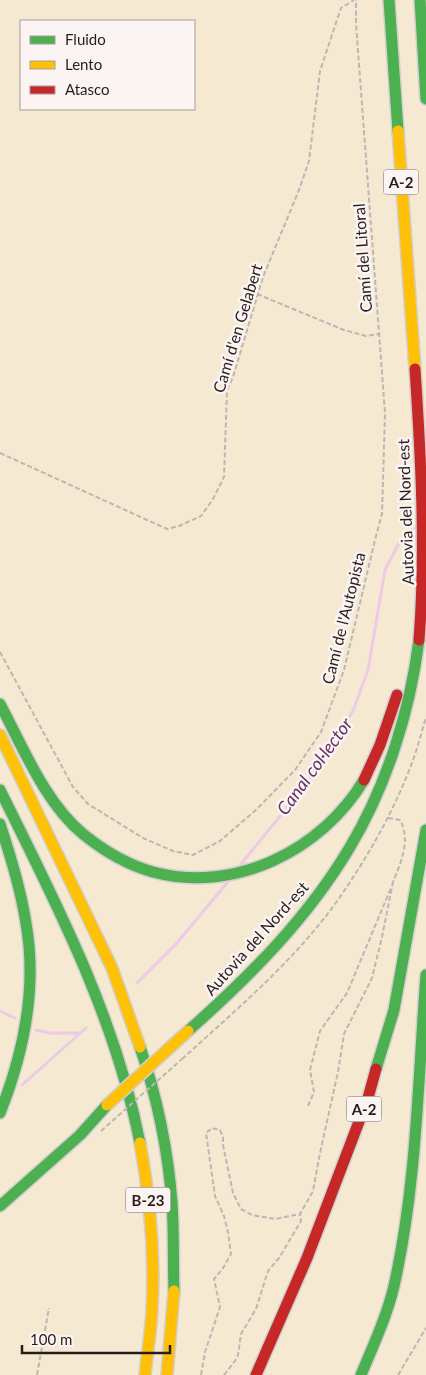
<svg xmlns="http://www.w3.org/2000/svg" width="426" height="1375" font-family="Lato,sans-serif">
<rect width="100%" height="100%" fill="#f9f5f5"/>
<path fill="#f5e9d2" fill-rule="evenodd" d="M0 0H426V1375H0ZM21 21H194V109H21Z"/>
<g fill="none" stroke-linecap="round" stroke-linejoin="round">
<path stroke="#eccae8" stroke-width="3" d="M241 864 295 798 328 752 353 711 368 670 385 570 400 541 418 526
M137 983 176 944 227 883
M0 1011 15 1018
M36 1030 50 1033H80
M22 1085 86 1028"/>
<g stroke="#d3cfcf" stroke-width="14">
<path id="fast" d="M389 0 398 131
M420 0 426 99
M0 704C23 747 45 803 83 834 104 851 128 865 153 872 235 894 322 850 364 780
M0 790C57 905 115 1016 140 1143
M0 824C13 864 25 904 29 946 34 1003 21 1060 0 1113
M188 1031C249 977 308 918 350 847 387 785 410 711 419 640
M140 1047C157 1097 168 1150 172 1203 174 1232 173 1262 174 1291
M376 1069 394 1010 426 830
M0 1206 80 1135 107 1105
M361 1375C373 1346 387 1316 394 1286 417 1184 418 1078 426 975"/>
</g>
<g stroke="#d3cfcf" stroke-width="14">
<path id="slow" d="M398 131 415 369
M0 735 112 968 140 1047
M140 1143C150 1197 155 1255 152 1310 151 1332 147 1354 145 1375
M167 1375 174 1291"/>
</g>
<g stroke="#d3cfcf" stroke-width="14">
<path id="jam" d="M415 369C421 459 426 550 419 640
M364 780 380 745 397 695
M256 1375 307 1258 368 1098 376 1069"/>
</g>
<path stroke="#bdb7b4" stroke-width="2" stroke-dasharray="5 2.5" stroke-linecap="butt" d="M257 294 344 330 366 336 379 334
M0 453 167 529 179 526 201 516 213 499 224 477 227 390 233 377 263 277 299 190 309 161 320 71 341 8 354 0
M0 652 73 787 88 804 143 838 173 851 193 855 220 841 257 809 295 770 321 732 344 670 376 536 382 514 385 413 356 24V0
M388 818 400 820C411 840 401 862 393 882
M182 1059C238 1008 299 957 342 894 370 853 396 807 413 760 418 746 422 731 426 717
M308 1106 314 1092 310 1070 320 1031 347 993 391 888
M37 1375 49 1308
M201 1375 205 1352 220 1307 214 1279 223 1268 231 1254 228 1232 224 1216 215 1196 206 1133 212 1128 220 1130 223 1137V1145L233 1193 241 1209 252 1215 275 1219 300 1214
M224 1375 235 1361 238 1355 241 1334 256 1309 268 1271 279 1258 301 1221 300 1214 313 1191 320 1153 338 1072 344 1034 372 978 382 937 393 882
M398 1375 426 1328"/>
<use href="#fast" stroke="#4caf50" stroke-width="11"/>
<use href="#slow" stroke="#ffc107" stroke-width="11"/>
<use href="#jam" stroke="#c62828" stroke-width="11"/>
<g stroke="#d3cfcf" stroke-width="14" stroke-linecap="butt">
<path id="slow-bridge" d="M107 1105 188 1031"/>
</g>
<path stroke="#bdb7b4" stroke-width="2" stroke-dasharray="5 2.5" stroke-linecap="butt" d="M101 1131 182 1059"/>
<use href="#slow-bridge" stroke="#ffc107" stroke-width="11"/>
</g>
<g text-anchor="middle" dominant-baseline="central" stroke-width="5" stroke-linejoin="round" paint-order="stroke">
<g fill="#fbf4f3" stroke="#685e5c" stroke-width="1">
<rect x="383.5" y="169.5" width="35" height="25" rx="4"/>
<rect x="346.5" y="1096.5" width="35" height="25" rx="4"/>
<rect x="125.5" y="1187.5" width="45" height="25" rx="4"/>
</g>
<g font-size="15" font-weight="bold" fill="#291d1c">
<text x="401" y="182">A-2</text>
<text x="364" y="1109">A-2</text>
<text x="148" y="1200">B-23</text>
</g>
<g font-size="16" fill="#291d1c" stroke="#fbf4f3">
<text transform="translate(362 258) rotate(-94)">Camí del Litoral</text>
<text transform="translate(237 328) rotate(-73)">Camí d'en Gelabert</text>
<text transform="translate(405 512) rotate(-92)">Autovia del Nord-est</text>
<text transform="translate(343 618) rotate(-76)">Camí de l'Autopista</text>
<text transform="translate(256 938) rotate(-48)">Autovia del Nord-est</text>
</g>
<g font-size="18" font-style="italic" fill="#662f65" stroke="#fbf4f3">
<text transform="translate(314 766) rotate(-54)">Canal col·lector</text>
</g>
</g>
<rect x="20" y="20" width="175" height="90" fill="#fbf4f3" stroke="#a79e9d"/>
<rect x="30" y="36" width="25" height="8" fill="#4caf50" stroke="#a79e9d"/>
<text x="65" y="45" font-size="15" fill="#291d1c">Fluido</text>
<rect x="30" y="61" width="25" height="8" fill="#ffc107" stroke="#a79e9d"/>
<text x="65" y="70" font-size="15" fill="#291d1c">Lento</text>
<rect x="30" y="86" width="25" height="8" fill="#c62828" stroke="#a79e9d"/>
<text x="65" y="95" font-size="15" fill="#291d1c">Atasco</text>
<path d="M22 1345v8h148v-8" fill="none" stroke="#291d1c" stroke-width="2.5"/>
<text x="30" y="1345" font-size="15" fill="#291d1c" stroke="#fbf4f3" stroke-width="4" paint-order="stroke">100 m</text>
</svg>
